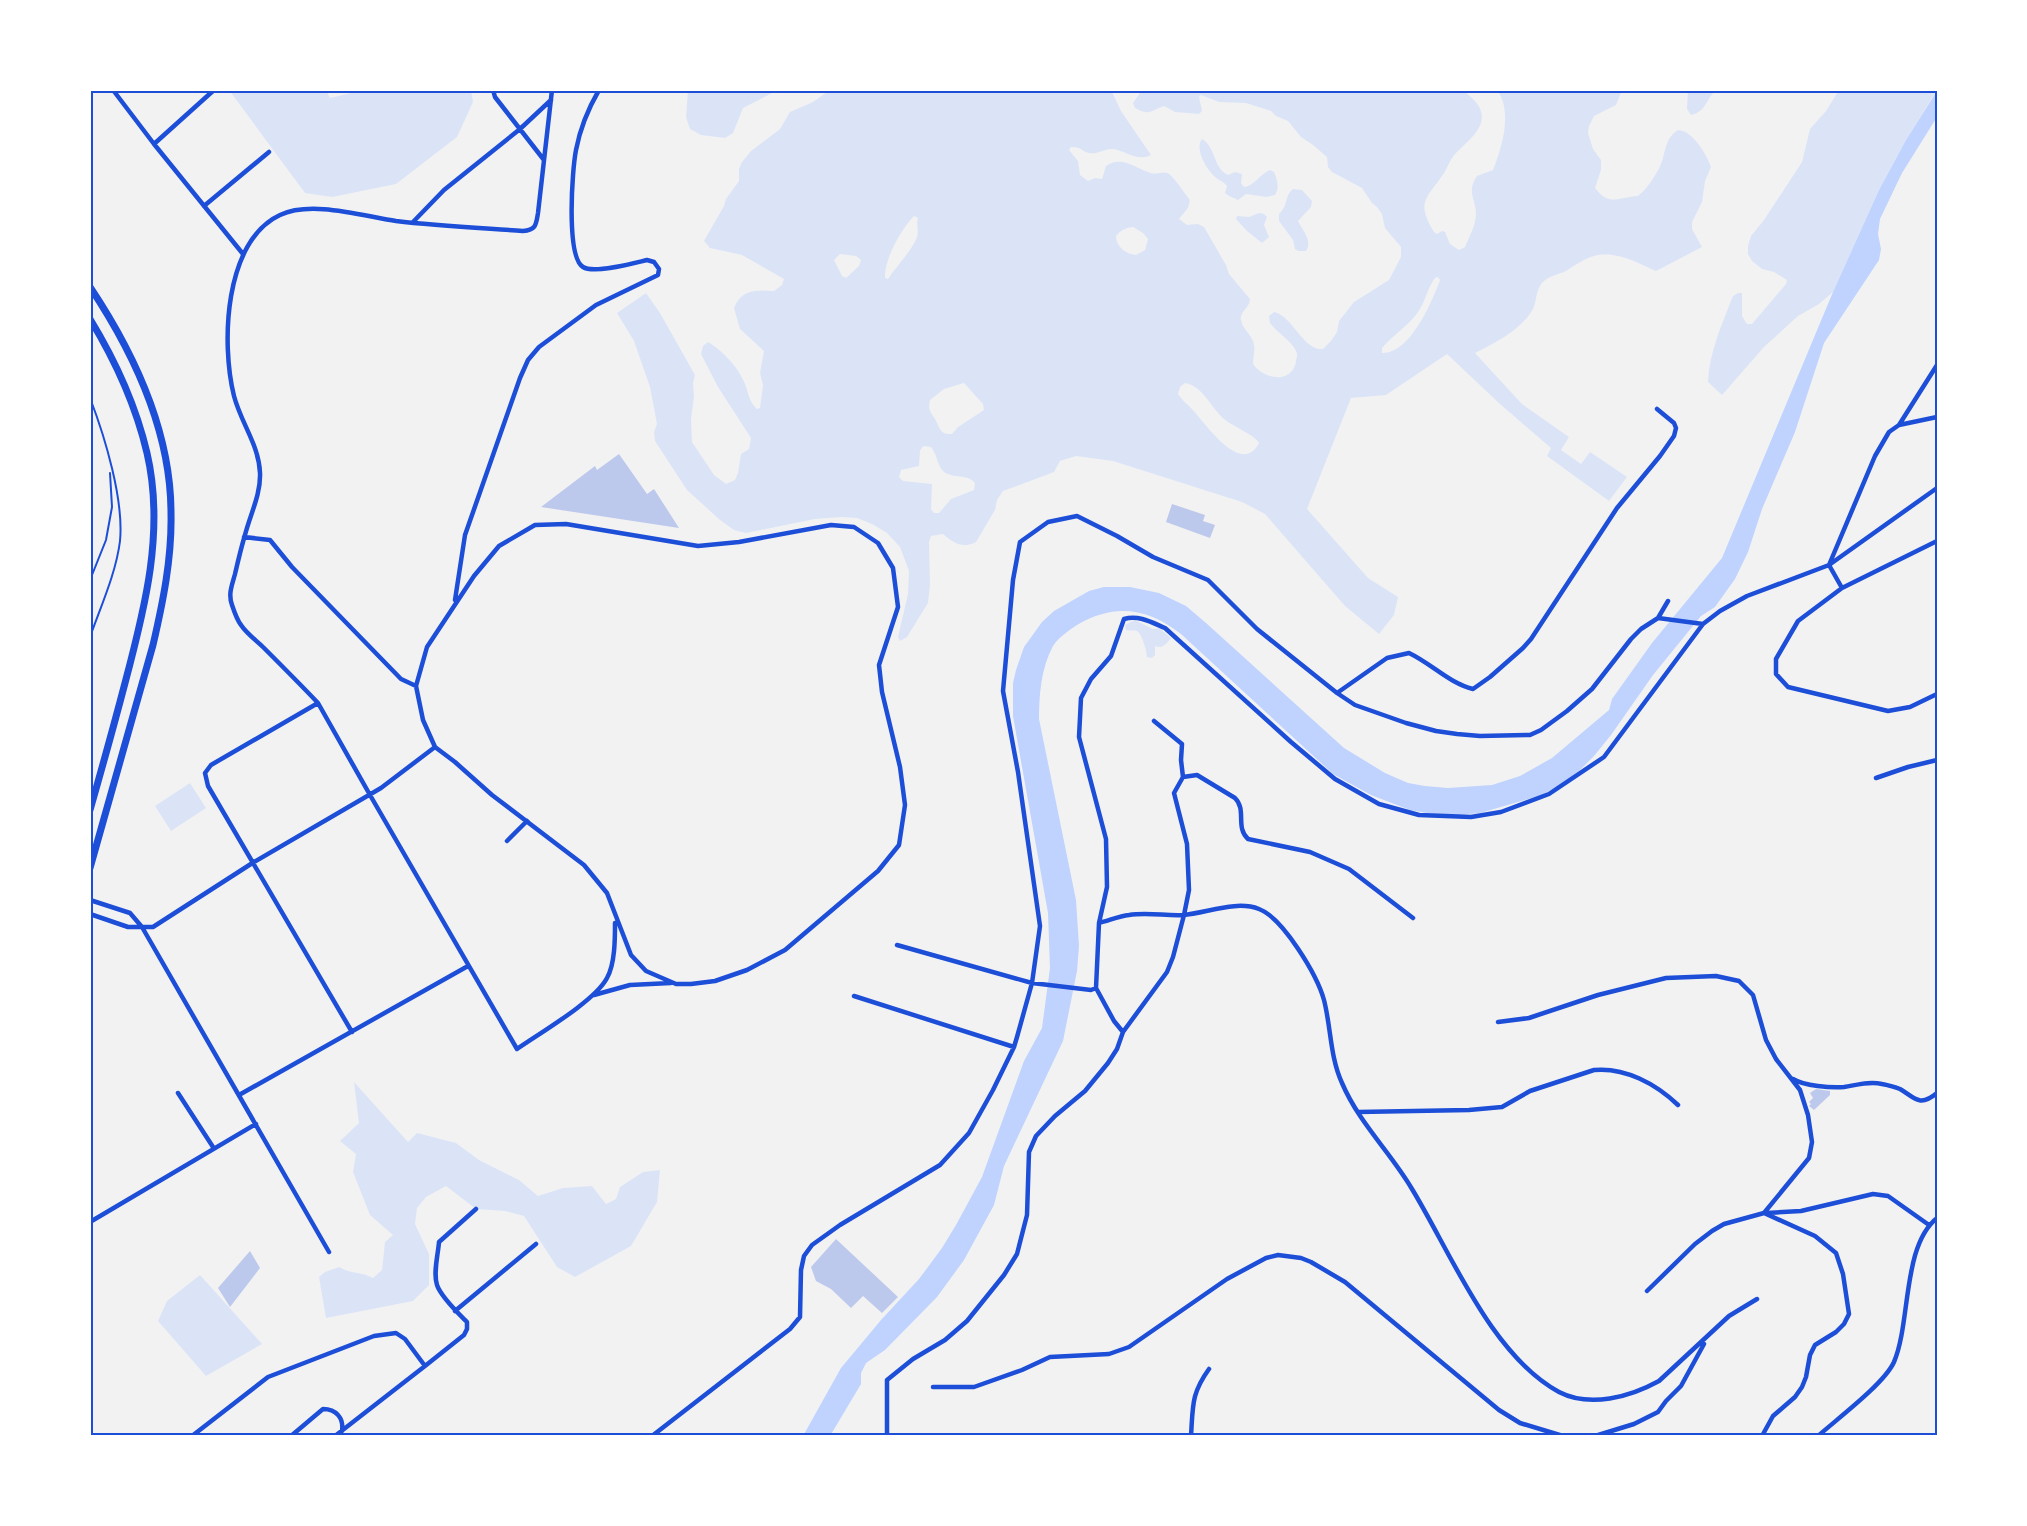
<svg xmlns="http://www.w3.org/2000/svg" width="2027" height="1526" font-family="'Fira Sans',sans-serif">
<rect width="100%" height="100%" fill="#f2f2f2"/>
<path fill="#dbe4f7" fill-rule="evenodd" d="M229 90H326L330 98 364 90H471L473 102 457 137 396 184 332 197 305 193Z
M688 90H778L743 108 733 133 725 138 701 135 690 129 686 117Z
M830 90H1111L1121 111 1151 155C1137 162 1126 151 1113 149 1105 148 1097 155 1089 153 1081 151 1082 147 1071 147L1069 150 1078 161 1080 175 1088 181 1095 178 1102 179 1106 166C1122 155 1136 169 1151 173 1158 175 1163 170 1169 174 1175 178 1185 194 1190 200L1188 208 1179 219 1187 225 1198 224 1204 227 1226 265 1229 274 1250 299C1250 308 1239 312 1241 320 1242 328 1250 333 1253 341 1256 349 1253 356 1253 364 1264 380 1293 384 1296 361 1297 356 1298 355 1296 351 1291 340 1277 333 1270 323L1269 316 1274 312C1293 316 1303 351 1323 349L1331 341 1337 332 1339 321 1354 302 1389 280 1401 257V247L1385 228 1382 214 1377 207 1372 203 1362 188 1332 172 1328 167 1327 157 1313 145 1301 137 1288 121 1276 116 1271 111 1246 103 1219 102 1201 95 1199 97 1202 111 1199 114 1175 112 1164 106C1150 111 1150 116 1135 108L1133 103 1142 90H1463C1466 93 1470 96 1473 99 1495 121 1471 138 1457 152 1450 158 1448 168 1442 176 1426 199 1416 202 1434 232L1437 234 1442 231 1445 232 1450 244 1459 250 1465 247C1469 237 1476 225 1476 214 1476 199 1466 192 1477 176L1493 170C1502 147 1513 112 1497 90H1622L1616 105 1594 116 1589 126 1588 133 1593 149 1601 160V170L1595 188C1609 207 1619 197 1638 196 1648 188 1656 175 1661 164 1666 151 1665 138 1678 130 1693 131 1706 153 1711 167L1705 181 1702 202 1692 222V229L1702 247 1656 271C1638 263 1616 250 1594 256 1585 258 1574 266 1566 271 1557 275 1548 276 1542 283 1535 292 1537 301 1533 309 1521 330 1495 343 1475 353L1522 404 1569 437 1561 450 1581 464 1590 452 1627 477 1609 501 1547 456 1551 448 1500 404 1447 354 1386 395 1351 398 1307 509 1368 578 1398 597 1394 615 1379 634 1345 606 1265 514 1242 502 1113 461 1076 456 1060 461 1054 472 1003 491 997 500 995 510 976 542C963 549 953 543 943 534L931 536 929 542 930 585 928 603 907 637 900 641 898 637 908 594 909 571 900 547 887 533 872 524 857 518 842 517 815 519 746 533 734 530 720 520 687 490 655 441 654 432 657 424 650 387 634 341 617 313 646 293 660 313 695 375 693 383 694 397 691 419 692 442 714 475 726 484 735 480 738 473 741 454 749 449 751 438 718 387 701 354 703 346 708 342C723 351 739 368 745 384 749 394 749 402 757 409L760 408 763 385 760 373 764 351 740 329 734 308C742 289 756 290 774 291L782 285 784 279 742 255 710 248 704 241 724 206 726 199 739 181V169L742 162 751 151 780 129 790 112 813 102ZM914 216 918 218C916 224 919 231 917 237 913 249 895 268 888 279L885 278C884 260 901 229 914 216ZM1133 227 1143 233 1148 239 1145 250 1136 255C1126 254 1116 247 1116 236 1121 230 1125 228 1133 227ZM840 254 856 256 861 260 859 266 846 278 842 276 834 260ZM1438 277 1440 280C1432 302 1410 354 1382 353V348C1394 334 1410 325 1420 309 1426 299 1428 287 1435 278ZM964 383 983 404 984 410 958 427 952 434C940 435 940 428 935 419 930 411 928 410 930 400L944 389ZM1185 383C1203 386 1211 408 1224 419 1232 426 1255 435 1259 443 1241 478 1204 421 1191 408 1186 403 1182 400 1178 394L1180 387ZM923 446 931 447C938 456 937 466 944 472 954 479 966 473 975 483L974 490 951 499 939 513H934L931 509 932 484 903 481 899 477 901 470 919 466 920 451Z
M1688 90H1716C1706 99 1706 112 1691 115L1687 109Z
M1839 90H1937L1906 140 1879 190 1833 292 1819 304 1798 316 1764 347 1722 395 1708 382C1709 353 1722 324 1733 296L1738 293H1742V316L1747 324H1752L1786 284 1787 280 1774 272 1762 269 1752 261 1748 254V246L1751 236 1764 220 1802 162 1810 129 1826 111Z
M1202 139C1216 147 1213 168 1228 175L1235 172 1242 174 1241 183 1244 187C1254 186 1260 174 1270 170L1274 172C1277 180 1280 187 1275 195L1266 197 1246 194 1238 200 1229 196 1225 193 1227 186C1223 181 1220 181 1215 177 1207 170 1194 149 1202 139Z
M1293 189 1302 190 1312 201 1311 207 1298 221C1302 230 1313 240 1306 251H1298L1295 249 1293 240 1279 221V214C1289 205 1284 196 1293 189Z
M1259 213 1264 214 1267 217 1264 225 1269 237 1262 243 1247 231 1236 219 1237 216 1249 217Z
M1135 620 1153 629 1159 628 1171 638C1166 644 1163 649 1155 646V655L1152 658 1147 657C1147 652 1142 634 1137 631 1134 630 1130 631 1126 630L1125 625Z
M190 783 206 808 171 831 155 806Z
M354 1082 408 1142 417 1133 456 1143 479 1160 519 1180 538 1196 563 1188 592 1186 606 1204 616 1199 620 1187 643 1172 660 1170 657 1202 631 1246 575 1277 557 1267 524 1216 505 1211 476 1209 446 1186 426 1197 417 1208 415 1224 429 1254V1285L413 1301 326 1318 319 1277 325 1272 339 1267C353 1275 360 1271 373 1278L382 1270 385 1242 393 1235 370 1215 353 1172 356 1154 340 1141 359 1123Z
M200 1275 262 1344 206 1376 158 1321 167 1301Z"/>
<path fill="#bfd3fe" d="M1937 91V117L1902 173 1880 219 1878 234 1881 249 1879 260 1824 343 1795 432 1762 509 1748 552 1735 579 1715 607 1701 616 1653 675 1611 735 1594 756 1579 771 1560 785 1542 795 1480 813 1459 815 1433 814 1410 810 1371 795 1333 774 1181 634C1147 608 1115 603 1077 625 1068 631 1059 637 1053 646 1041 668 1039 695 1039 719L1076 900 1079 946 1077 971 1063 1041 1004 1166 994 1205 964 1260 937 1297 885 1350 866 1363 861 1373V1384L830 1436H803L841 1368 881 1320 919 1279 942 1248 956 1225 982 1177 1024 1061 1042 1028 1050 968 1048 913 1013 716V683L1016 670 1024 647 1042 622 1054 611 1089 591 1104 587H1130L1159 593 1186 606 1206 623 1344 748 1385 773 1408 783 1425 786 1448 788 1492 785 1520 776 1552 758 1609 710 1612 699 1652 643 1722 558 1833 292 1879 190 1906 140Z"/>
<path fill="#bdc9ec" d="M619 454 647 494 654 489 679 528 541 507 595 466 597 470Z
M1172 504 1205 515 1203 521 1215 525 1210 538 1166 522Z
M1816 1089 1830 1091V1095L1814 1110 1809 1106 1811 1104 1809 1102 1813 1098 1810 1093Z
M836 1239 898 1297 882 1313 863 1296 851 1308 831 1289 816 1281 811 1267Z
M250 1251 260 1268 230 1307 218 1288Z"/>
<g fill="none" stroke-linecap="round" stroke-linejoin="round">
<path stroke="#1d4ed8" stroke-width="2" d="M90 398C105 437 124 500 120 541 116 573 101 606 90 637
M90 580 106 540 112 507 110 473"/>
<path stroke="#1d4ed8" stroke-width="4.5" d="M113 90 154 144 243 254
M493 90 495 97 544 160
M154 144 214 90
M204 206 269 152
M413 222 444 190 520 129 551 100
M1937 365 1899 425 1889 432 1875 456 1829 565 1842 588 1798 621 1776 659V674L1788 687 1888 711 1910 707 1937 694
M1899 425 1937 417
M566 524 698 546 739 542 831 525 854 527 878 543 893 568 898 607 879 665 882 692 900 767 905 805 899 845 878 871 785 950 747 970 715 981 691 984H676L646 971 631 955 607 893 584 865 492 795 455 762 435 747 423 720 416 686 427 647 474 576 499 546 535 525Z
M244 537 270 540 292 567 401 679 416 686
M1842 588 1937 541
M455 600 465 535 520 378 528 360 539 347 596 305 658 275 659 269 654 262 647 260C634 263 594 274 583 267 566 257 572 170 576 150 580 129 588 109 599 90
M1658 618 1703 624 1720 611 1747 596 1829 565 1937 488
M1337 693 1387 658 1409 653C1432 664 1449 683 1473 689L1490 677 1523 648 1531 639 1617 508 1660 456 1674 436 1676 428 1674 423 1657 409
M318 703 370 795 517 1049C540 1033 595 1001 607 978 615 964 615 939 615 923
M1183 777 1197 775 1235 798C1247 810 1235 827 1248 839L1310 852 1349 869 1413 918
M1876 778 1908 767 1937 760
M507 841 527 821 529 823
M90 900 130 913 142 927 329 1252
M90 914 128 927H153L254 862 381 788 435 747
M1099 923C1108 921 1119 916 1129 915 1147 912 1166 916 1183 915 1207 913 1236 900 1259 909 1283 918 1317 975 1324 1000 1331 1027 1330 1057 1342 1083 1359 1123 1391 1153 1412 1189 1451 1253 1491 1355 1559 1392 1590 1408 1630 1397 1659 1381L1729 1316 1757 1299
M897 945 1032 983 1091 990 1096 988
M594 995 630 985 671 983
M854 996 1014 1047
M1498 1022 1529 1018 1598 995 1666 978 1716 976 1739 981 1753 995 1766 1040 1776 1059 1800 1090 1808 1115 1812 1142 1809 1158 1764 1213
M352 1032 208 786 205 773 211 765 318 703C300 684 282 666 264 648 257 641 247 634 241 625 237 620 234 611 232 605 228 594 232 585 235 574 238 561 241 548 245 535 250 515 261 494 260 473 259 445 241 423 234 396 221 344 224 241 280 215 311 200 363 216 396 221 438 226 481 228 523 231 536 230 536 225 538 213L552 90
M1123 1032 1167 972 1173 957 1184 915 1189 890 1187 844 1174 793 1183 777 1181 760 1182 744 1154 721
M1793 1079C1804 1086 1831 1088 1844 1087 1857 1085 1869 1081 1882 1084 1887 1085 1895 1087 1900 1089 1914 1097 1919 1108 1937 1093
M178 1093 213 1147
M239 1095 468 966
M1358 1112 1469 1110 1502 1107 1530 1091 1594 1070C1625 1067 1656 1084 1678 1105
M1767 1213 1801 1211 1873 1194 1888 1196 1929 1225
M90 1222 256 1124
M1647 1291 1695 1244 1712 1231 1724 1224 1764 1213 1815 1236 1836 1253 1843 1274 1849 1314 1844 1324 1836 1332 1815 1345 1810 1355 1806 1377 1802 1387 1795 1397 1773 1416 1762 1436
M455 1311 536 1244
M425 1366 464 1335 467 1329V1322C458 1313 441 1297 437 1285 433 1273 438 1255 439 1242L476 1209
M933 1387H974L1022 1370 1050 1357 1109 1354 1129 1347 1227 1279 1266 1258 1278 1255 1301 1258 1311 1262 1345 1282 1499 1410 1520 1423 1563 1436
M192 1436 268 1377 374 1336 396 1333 405 1339 425 1366 335 1436
M291 1436 323 1409C336 1409 344 1418 342 1431
M652 1436 790 1329 800 1317 801 1270 804 1256 812 1245 840 1225 940 1165 969 1133 993 1090 1014 1047 1017 1037 1032 983 1040 926 1018 772 1003 691 1013 580 1020 542 1048 522 1077 516 1117 536 1153 557 1208 580 1257 629 1337 693 1355 705 1406 723 1436 731 1457 734 1480 736 1530 735 1541 730 1567 711 1592 689 1631 639 1641 629 1658 618 1668 601
M887 1436V1380L913 1359 945 1340 967 1321 1004 1275 1017 1254 1027 1215 1029 1152 1036 1136 1055 1116 1085 1091 1108 1063 1117 1049 1123 1032 1114 1021 1096 988 1099 923 1107 887 1106 839 1079 737 1081 698 1091 679 1111 656 1124 619C1139 615 1151 622 1165 628L1291 742 1335 779 1379 804 1419 815 1471 817 1501 812 1549 794 1604 757 1703 624
M1191 1436C1193 1406 1191 1394 1209 1369
M1595 1436 1634 1424 1658 1412 1666 1401 1681 1386 1704 1344
M1818 1436C1837 1419 1884 1384 1894 1362 1911 1322 1902 1246 1937 1218"/>
<path stroke="#1d4ed8" stroke-width="7" d="M90 287C134 353 171 432 171 513 172 558 163 602 153 645L90 868
M90 319C115 360 136 406 147 453 165 530 145 608 125 683 114 725 102 768 90 810"/>
</g>
<rect width="2027" height="1526" fill="none" stroke="#ffffff" stroke-width="183"/>
<rect x="92" y="92" width="1844" height="1342" fill="none" stroke="#1d4ed8" stroke-width="2"/>
</svg>
